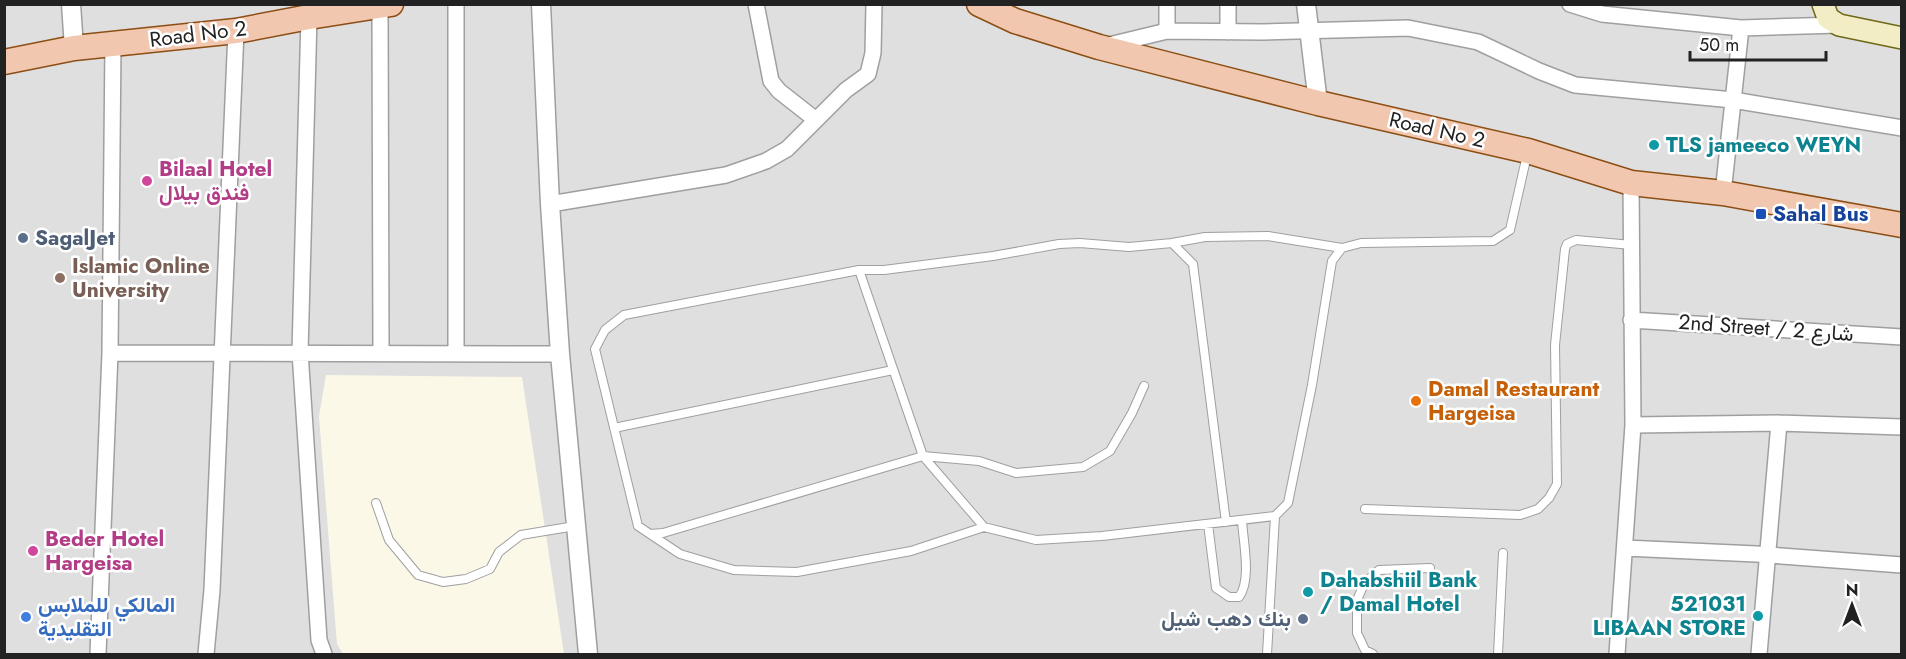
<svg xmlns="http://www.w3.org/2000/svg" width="1906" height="659" font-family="Jost,Vazirmatn,sans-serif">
<rect width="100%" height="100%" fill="#f1edea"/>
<path fill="#e0dfdf" d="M5 5H1901V654H5Z"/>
<path fill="#fcf8e8" d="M326 375 522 377 564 654H343L337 644 319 416Z"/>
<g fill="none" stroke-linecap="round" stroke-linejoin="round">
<g stroke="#9f9f9f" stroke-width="10">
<path id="service" d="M1172 243 1205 237 1268 236 1342 248
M859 270 923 456 984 527 1036 540 1102 536 1275 516
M1144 386 1132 413 1110 451 1083 467 1016 473 979 461 923 456 663 533 650 534 638 526 595 349 605 330 624 315 859 270H884L993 256 1059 244 1080 243 1129 247 1172 243 1193 264 1226 522
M614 428 893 370
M376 503 389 540 418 575 443 582 466 579 490 569 499 552 521 535 575 526
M1365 509 1520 515 1538 509 1549 498 1557 484 1555 345 1565 249 1567 244 1576 240 1632 245
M1208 524 1216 588 1229 597H1239C1252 580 1243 541 1242 520
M650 534 680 554 734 570 797 572 911 551 984 527
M1267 654 1275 516 1288 503 1312 385 1332 261 1342 248 1361 243 1493 241 1510 230 1527 155
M1373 654 1365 650 1357 633V600L1364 584 1379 570 1430 568
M1498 654 1503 553"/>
</g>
<g stroke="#9f9f9f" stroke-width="18">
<path id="minor" d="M756 4 771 81 779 91 816 120
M1167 4V31
M1228 4V32
M1570 4 1602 14 1741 28 1839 25
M380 6 381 352
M309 17 300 352 319 640 324 654
M1105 46 1167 31 1263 32 1408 28 1478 42 1539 71 1575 85 1733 100 1902 128
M1723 193 1741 28
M550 204 726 175 766 161 787 149 846 90 868 74 873 53 874 4
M1631 320 1902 337
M110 353 560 354
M456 353V4
M1633 425 1779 423 1902 427
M1625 548 1756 554 1902 565
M98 654 110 353 113 43
M206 654 212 590 236 31
M1617 654 1633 425 1631 183
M1759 654 1779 423"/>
</g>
<g stroke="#9f9f9f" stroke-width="21">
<path id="tertiary" d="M71 4 74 48
M541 4 550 204 560 354 588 654
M1306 4 1318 103"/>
</g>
<g stroke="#6e6714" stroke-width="24">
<path id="secondary" d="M1823 4 1828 18 1839 25 1902 38"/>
</g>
<g stroke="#8c4e14" stroke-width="27">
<path id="primary" d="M979 4 1015 21 1099 47 1318 103 1528 151 1631 183 1723 193 1902 225
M4 62 74 48 236 31 309 17 391 4"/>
</g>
<use href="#service" stroke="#fff" stroke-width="8"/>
<use href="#minor" stroke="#fff" stroke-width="15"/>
<use href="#tertiary" stroke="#fff" stroke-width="18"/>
<use href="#secondary" stroke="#f3edc6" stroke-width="21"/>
<use href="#primary" stroke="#f1c8af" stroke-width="24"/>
</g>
<g fill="#0f9aa8" stroke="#fff" stroke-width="2">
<circle cx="1654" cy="145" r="6"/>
<circle cx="1308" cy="592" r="6"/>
<circle cx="1758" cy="616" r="6"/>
</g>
<g fill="#d1479c" stroke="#fff" stroke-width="2">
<circle cx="147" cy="181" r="6"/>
<circle cx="33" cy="551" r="6"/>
</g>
<rect fill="#1a4fb4" stroke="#fff" stroke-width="2" x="1755" y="208" width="12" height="12" rx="3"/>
<g fill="#5c6f8a" stroke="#fff" stroke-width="2">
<circle cx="23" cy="238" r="6"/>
<circle cx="1303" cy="619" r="6"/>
</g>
<circle fill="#8d6e63" stroke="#fff" stroke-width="2" cx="60" cy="278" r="6"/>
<circle fill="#e8710a" stroke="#fff" stroke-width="2" cx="1416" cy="401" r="6"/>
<circle fill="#3f7fe0" stroke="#fff" stroke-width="2" cx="26" cy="617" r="6"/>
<g text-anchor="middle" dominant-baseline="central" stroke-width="5" stroke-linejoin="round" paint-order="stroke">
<g font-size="21" fill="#222" stroke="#fff">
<text transform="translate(198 34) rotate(-7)">Road No 2</text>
<text transform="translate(1437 130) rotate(13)">Road No 2</text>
<text transform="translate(1766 328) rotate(4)">2nd Street / شارع 2</text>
</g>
<g font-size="21" font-weight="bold" fill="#0d838f" stroke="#fff" text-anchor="start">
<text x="1666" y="145">TLS jameeco WEYN</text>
<text x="1320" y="580">Dahabshiil Bank<tspan x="1320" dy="24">/ Damal Hotel</tspan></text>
<text x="1746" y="604" text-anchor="end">521031<tspan x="1746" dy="24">LIBAAN STORE</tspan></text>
</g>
<g font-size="21" font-weight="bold" fill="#b23c85" stroke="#fff" text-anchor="start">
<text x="159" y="169">Bilaal Hotel<tspan x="159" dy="24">فندق بيلال</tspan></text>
<text x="45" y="539">Beder Hotel<tspan x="45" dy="24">Hargeisa</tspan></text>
</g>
<g font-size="21" font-weight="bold" fill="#164399" stroke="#fff" text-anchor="start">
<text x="1773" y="214">Sahal Bus</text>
</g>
<g font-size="21" font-weight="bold" fill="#4e5e75" stroke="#fff" text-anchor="start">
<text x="35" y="238">SagalJet</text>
<text x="1291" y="619" text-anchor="end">بنك دهب شيل</text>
</g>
<g font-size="21" font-weight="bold" fill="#785e54" stroke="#fff" text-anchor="start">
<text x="72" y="266">Islamic Online<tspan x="72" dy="24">University</tspan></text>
</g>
<g font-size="21" font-weight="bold" fill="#c56008" stroke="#fff" text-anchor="start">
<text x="1428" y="389">Damal Restaurant<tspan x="1428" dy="24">Hargeisa</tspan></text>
</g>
<g font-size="21" font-weight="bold" fill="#366cbe" stroke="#fff" text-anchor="start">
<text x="38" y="605">المالكي للملابس<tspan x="38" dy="24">التقليدية</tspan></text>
</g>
</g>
<rect width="1906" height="659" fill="none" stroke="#222222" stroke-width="12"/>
<g transform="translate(1852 605)" stroke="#ffffff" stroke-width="4.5" paint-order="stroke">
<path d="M0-4.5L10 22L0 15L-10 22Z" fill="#222222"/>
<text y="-9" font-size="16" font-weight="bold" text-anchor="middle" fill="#222222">N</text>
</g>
<path d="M1690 51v9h136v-9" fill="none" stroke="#222222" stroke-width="3"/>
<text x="1699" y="51" font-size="18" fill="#222222" stroke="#ffffff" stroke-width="4.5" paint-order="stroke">50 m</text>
</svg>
